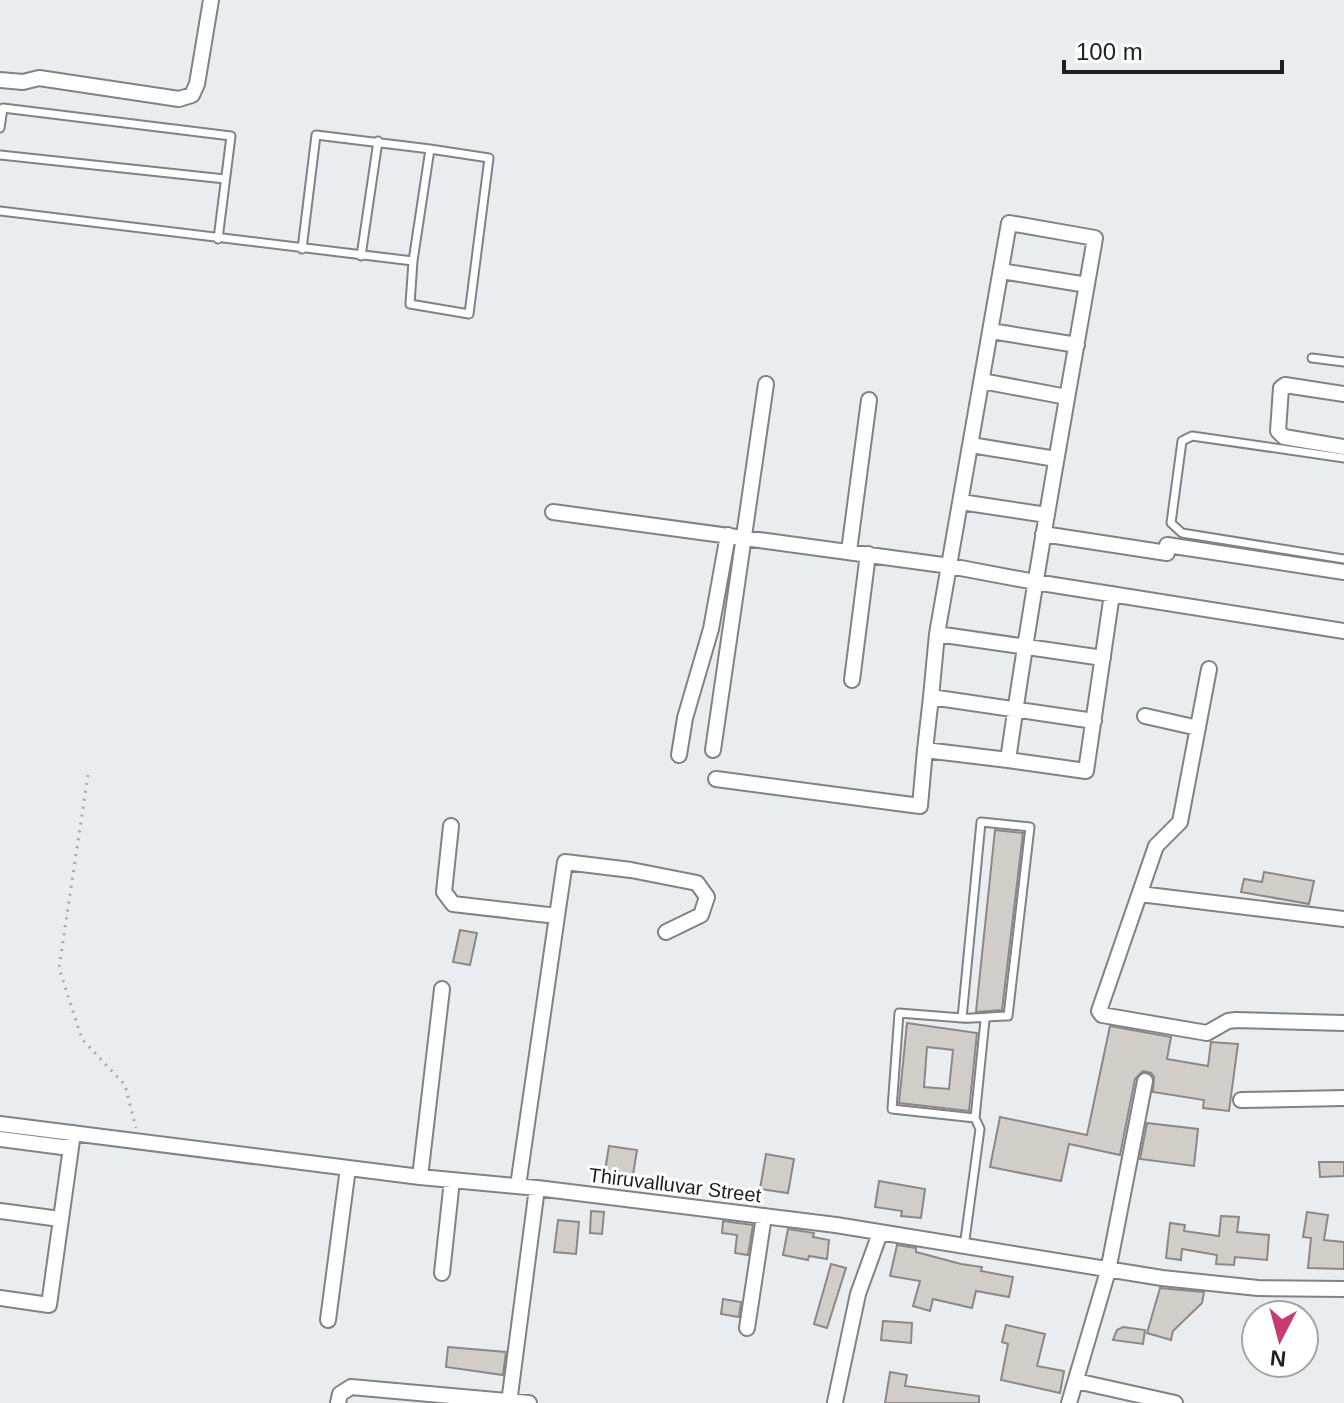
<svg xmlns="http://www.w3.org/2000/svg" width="1344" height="1403" font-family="Helvetica,sans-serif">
<rect width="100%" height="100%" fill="#e9edf0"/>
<path fill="#d1cdc9" stroke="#8c8885" stroke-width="2" fill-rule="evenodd" d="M995 830 1023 833 1002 1010 976 1012Z
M1264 872 1314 881 1309 904 1241 892 1244 879 1262 882Z
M460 930 477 933 470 965 453 962Z
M907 1023 977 1033 969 1111 899 1103ZM927 1047 953 1050 949 1089 924 1087Z
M1110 1026 1171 1037 1167 1059 1208 1066 1211 1042 1238 1044 1229 1111 1203 1108 1204 1100 1153 1092 1154 1077 1151 1073 1143 1071 1135 1079 1120 1155 1069 1144 1061 1181 990 1167 1000 1117 1087 1135Z
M1147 1123 1198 1129 1194 1166 1140 1159Z
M609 1146 637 1150 632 1181 604 1177Z
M766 1154 794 1159 788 1193 760 1189Z
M1319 1162H1344V1176L1320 1177Z
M879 1181 925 1189 921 1218 901 1216 902 1211 875 1207Z
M591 1211 604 1212 602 1234 590 1233Z
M1307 1212 1328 1215 1324 1240 1344 1242V1269L1308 1268 1311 1238 1303 1237Z
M1221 1216 1239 1217 1237 1232 1269 1235 1267 1260 1235 1257 1234 1265 1216 1264 1217 1255 1182 1249 1181 1260 1166 1258 1170 1223 1185 1225 1184 1231 1219 1236Z
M558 1220 579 1222 576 1254 554 1252Z
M723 1221 753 1225 748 1255 735 1253 737 1235 722 1233Z
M788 1229 814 1233 813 1237 829 1240 827 1259 809 1256 808 1260 783 1255Z
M897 1245 916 1248V1252L961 1264 982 1267 981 1271 1013 1277 1009 1297 976 1291 972 1308 933 1299 930 1311 913 1306 920 1281 890 1276Z
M831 1264 846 1268 827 1328 814 1324Z
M1160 1288 1204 1292 1202 1303 1173 1331 1171 1340 1147 1333Z
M723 1299 741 1302 739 1317 721 1314Z
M883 1321 912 1323 911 1343 881 1340Z
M1006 1325 1045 1334 1037 1366 1064 1371 1060 1393 1001 1380 1008 1344 1002 1342Z
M1123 1327 1145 1330 1143 1344 1113 1340 1117 1330Z
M448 1347 506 1352 503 1375 446 1367Z
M890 1372 907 1375 905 1386 979 1396V1403H885Z"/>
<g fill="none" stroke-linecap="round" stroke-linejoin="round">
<g stroke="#7f8286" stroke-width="11">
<path id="lane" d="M0 128 3 108 231 136 218 239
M430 149 489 158 469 314 410 304 413 261Z
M0 155 225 179
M0 211 413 261
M302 249 316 135 430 149
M361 256 378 141
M1312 358 1344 362
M1344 458 1192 436 1182 441 1171 523 1182 533 1344 559
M962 1018C979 1019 992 1016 1008 1016L1030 827 981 822 962 1018 899 1013 892 1109 975 1118 980 1129 964 1247
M975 1118 985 1020"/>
</g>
<g stroke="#7f8286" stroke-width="18">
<path id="street" d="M0 80 23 82 39 78 179 99 192 95 197 84 211 0
M1001 271 1087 285
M991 331 1077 345
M982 381 1067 397
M1344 394 1285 385 1281 388 1278 431 1284 437 1344 447
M971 445 1056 459
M961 502 1047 515
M553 512 950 566 1035 582 1344 631
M1043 534 1167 553V545L1344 572
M849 551 869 400
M937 634 1103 658
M1209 669 1180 822 1156 846 1099 1011 1102 1015 1207 1033 1228 1021 1236 1020 1344 1023
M852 680 868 554
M931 697 925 750 1008 760C1033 585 1065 412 1095 238L1009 223 937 634 931 697 1094 721
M1145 716 1198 728
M713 750 766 384
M679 755 685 718 711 629 728 535
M1008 760 1086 771 1112 594
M716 779 920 806 925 750
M451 826 444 892 453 904 557 916 518 1186
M1140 894 1344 919
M557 916 565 862 631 870 697 883 707 897 701 915 666 932
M1241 1100 1344 1098
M0 1124 420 1177 537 1188 836 1225 1162 1278 1258 1288 1344 1289
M0 1139 70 1148
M420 1177 442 989
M0 1211 60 1219
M442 1273 452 1180
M0 1298 49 1305 73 1133
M328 1320 348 1168
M747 1328 764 1216
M1076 1381 1175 1403
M835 1402 858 1294 880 1233
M338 1403 340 1394 351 1387 529 1403
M509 1403 537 1188
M1069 1403 1108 1271 1145 1081"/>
</g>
<path stroke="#a7aaac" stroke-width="3" stroke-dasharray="2 6" stroke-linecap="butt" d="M88 775 59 968 82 1039 125 1085 136 1128"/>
<use href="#lane" stroke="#fff" stroke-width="7"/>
<use href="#street" stroke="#fff" stroke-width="14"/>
</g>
<g text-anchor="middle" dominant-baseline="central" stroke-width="6" stroke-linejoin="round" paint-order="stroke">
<g font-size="20" fill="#1e1f20" stroke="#fff">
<text transform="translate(675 1185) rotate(7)">Thiruvalluvar Street</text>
</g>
</g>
<g transform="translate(1280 1339) rotate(186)"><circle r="38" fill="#ffffff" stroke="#a5a5a6" stroke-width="2"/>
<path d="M0-6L14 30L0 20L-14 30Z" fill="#c73c72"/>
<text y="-12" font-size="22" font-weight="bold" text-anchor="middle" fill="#1e1f20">N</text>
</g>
<path d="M1064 60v12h218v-12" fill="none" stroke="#1e1f20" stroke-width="4"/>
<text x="1076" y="60" font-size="24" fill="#1e1f20" stroke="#ffffff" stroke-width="6" paint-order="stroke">100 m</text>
</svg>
